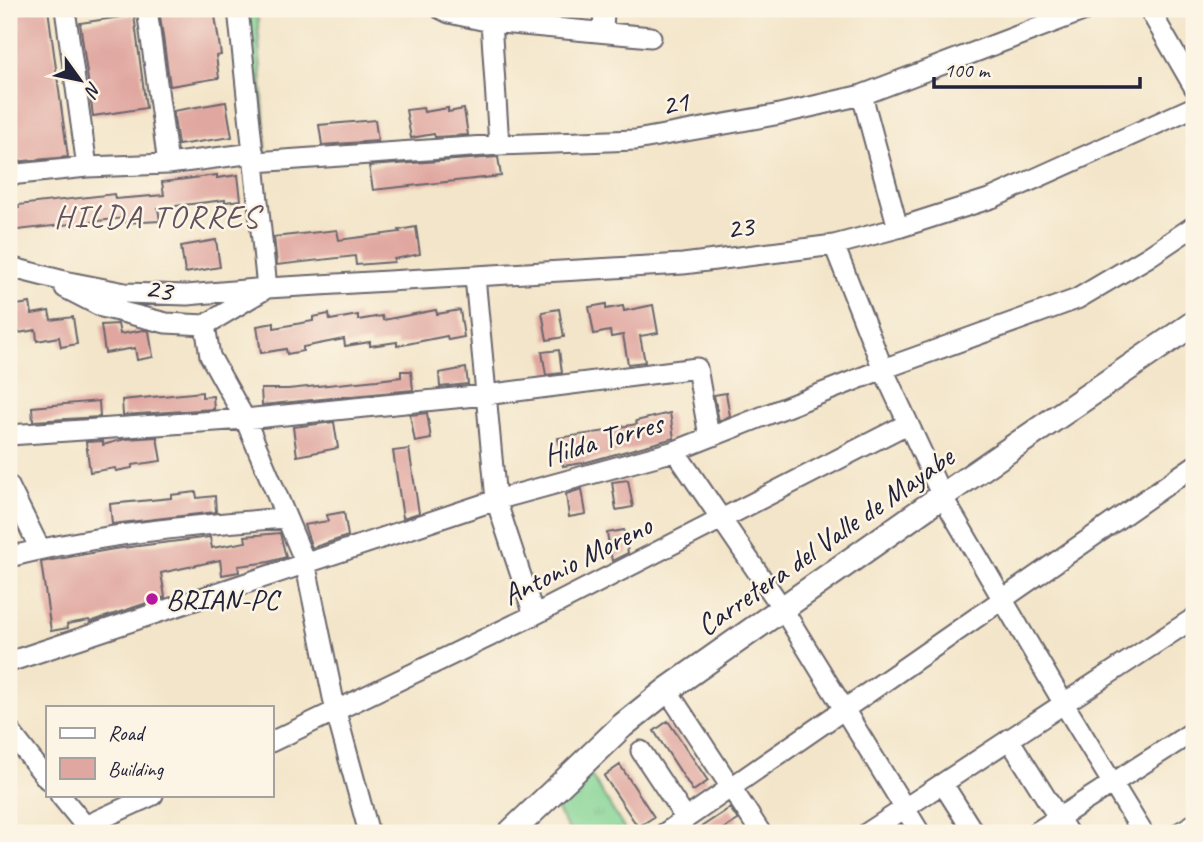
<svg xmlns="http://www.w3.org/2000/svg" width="1203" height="842" font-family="Caveat,sans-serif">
<defs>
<pattern id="grass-tufts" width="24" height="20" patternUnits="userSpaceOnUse" patternTransform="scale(1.75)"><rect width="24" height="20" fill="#83d495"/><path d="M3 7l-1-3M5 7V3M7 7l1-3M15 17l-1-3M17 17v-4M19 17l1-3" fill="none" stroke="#71b681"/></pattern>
</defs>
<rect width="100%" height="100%" fill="#fcf5e5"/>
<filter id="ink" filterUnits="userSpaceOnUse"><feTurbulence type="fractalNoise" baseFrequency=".0143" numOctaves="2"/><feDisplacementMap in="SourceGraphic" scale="14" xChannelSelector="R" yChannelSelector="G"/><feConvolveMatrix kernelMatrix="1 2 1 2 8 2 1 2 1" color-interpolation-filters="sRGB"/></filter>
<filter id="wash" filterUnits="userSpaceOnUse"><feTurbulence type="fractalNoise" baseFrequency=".00686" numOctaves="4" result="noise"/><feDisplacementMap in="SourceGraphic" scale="28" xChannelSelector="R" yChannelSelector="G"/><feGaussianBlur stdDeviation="1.57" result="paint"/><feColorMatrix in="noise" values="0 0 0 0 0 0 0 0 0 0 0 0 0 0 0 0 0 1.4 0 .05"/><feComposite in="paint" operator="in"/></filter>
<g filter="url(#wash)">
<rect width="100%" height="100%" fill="#f3e5c9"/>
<path fill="url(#grass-tufts)" stroke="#527b68" stroke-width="2" d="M244 9H257L266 149 260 150Z
M591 775 627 833H571L555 807Z"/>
<g id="blocks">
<path fill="#e0a7a0" d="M9 9H48L68 157 13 162 9 136Z
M159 9H214L221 55 216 56 219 78 170 86Z
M134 15 146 108 93 116 80 23Z
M226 102 232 137 178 145 173 111Z
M423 108 424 112 448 108V112L464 109 468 135 435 137 434 134 411 138 406 110Z
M375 120 378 141 322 145 319 125Z
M498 157 501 176 373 190 369 166Z
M217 175V178L238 175 241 200 225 202V200L158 208 160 221 125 223 124 218 9 231V209L19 208 18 205 114 194 115 199 164 195 162 182Z
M416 227 420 254 394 259V262L356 265 355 256 277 265 274 237 337 230 339 240 400 232 399 230Z
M216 240 220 267 185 273 181 246Z
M30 303 32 314 49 311 51 320 73 317 77 344 61 347 59 337 37 341 36 330 18 333 16 322 9 324V306Z
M606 304V309L623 306 624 311 653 305 658 333 640 336 645 362 628 364 623 335 611 337 610 331 594 334 589 307Z
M559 309 564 337 547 340 542 312Z
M436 310 437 314 460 310 464 337 448 340 447 336 397 346V342L370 346V342L345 346 344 339 303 347V351L287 354 286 349 261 353 257 326 274 323V328L313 321V317L329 314 330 320 358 315V320L382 316 383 320Z
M118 324 120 334 144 330 149 331 153 357 137 360 135 348 105 353 101 325Z
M559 350 562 373 546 375 542 352Z
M466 368 468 384 440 387 439 373Z
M401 371H411L413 390 262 405 261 389H288L377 380 401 377Z
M202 392V397L213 396 214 409 123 415 122 400Z
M726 393 730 416 719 421 714 395Z
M99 401 100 417 33 421 32 407Z
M427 413 431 439 415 442 410 415Z
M670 413 674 438 583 463 563 466 558 438 614 430V428L637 424 636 421Z
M334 422 338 448 297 456 293 427Z
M157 437 161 461 132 465V468L116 471 115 468 90 472 86 442 103 441V445L125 439Z
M409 449 419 513 403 518 393 451Z
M628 480 633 507 616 510 612 482Z
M582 489 586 514 569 517 566 494Z
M196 492 197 498 215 496 216 512 112 524 110 504 171 498V495Z
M344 512 348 536 312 548 304 525 328 521 327 515Z
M624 530 628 553 612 561 607 533Z
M280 533 286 557 269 562 238 566 239 572 222 575 220 560 161 573 165 597 90 622 89 620 67 624 68 628 51 631 41 562 114 549 210 537 212 548 246 542 245 536Z
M668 721 708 781 693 791 654 731Z
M620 765 654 817 638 827 604 776Z
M730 808 738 820 717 833H692Z"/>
</g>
</g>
<g filter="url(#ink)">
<use href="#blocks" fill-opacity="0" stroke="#6b666d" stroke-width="2"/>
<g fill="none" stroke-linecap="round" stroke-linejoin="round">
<g stroke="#6b666d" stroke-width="23">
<path id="minor" d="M65 9 87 167
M147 9 168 164
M441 9 449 13 491 22 651 37
M1149 9 1194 87
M491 22 499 145
M603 32 604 9
M862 95 898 228
M255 162 499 145 636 140 775 115 862 95 1088 9
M9 175 87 167 168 164 254 153
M834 245 883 369 942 496 1064 704 1143 833
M9 267 64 281 125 293 187 295 267 288 683 264 834 245 898 228 992 198 1194 107
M475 277 496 500 534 615
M65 288 102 307 166 323 205 325 267 288 238 9
M205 325 210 356 245 419 305 562 336 712 369 833
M9 435 245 419 485 395 697 368 709 436
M675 451 782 608 920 833
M9 486 40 549
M9 557C100 534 193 525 286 518
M9 662 496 500 675 451 883 369 1077 299 1148 257 1194 226
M667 690 761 833
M9 730 47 779
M1009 739 1068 833
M271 742 534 615 907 424
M641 751 686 819
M943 784 974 833
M60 795 91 833
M85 826 153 795
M665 833C842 712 1018 588 1194 466
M867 833 1194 618
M1035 833 1194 731
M1179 833 1194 824"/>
</g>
<g stroke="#6b666d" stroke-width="28">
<path id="major" d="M510 833 622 726 667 690 942 496 1194 323"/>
</g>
<use href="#minor" stroke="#fff" stroke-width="19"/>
<use href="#major" stroke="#fff" stroke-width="24"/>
</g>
</g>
<circle fill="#b5179e" stroke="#fcf5e5" stroke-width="2.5" cx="152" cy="599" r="7"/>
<g text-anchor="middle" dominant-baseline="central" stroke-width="5" stroke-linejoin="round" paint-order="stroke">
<g font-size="30" fill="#22223b" stroke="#fcf5e5">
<text transform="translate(675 103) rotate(-10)">21</text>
<text transform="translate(740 227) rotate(-7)">23</text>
<text transform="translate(159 289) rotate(11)">23</text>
<text transform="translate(603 439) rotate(-16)">Hilda Torres</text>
<text transform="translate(825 541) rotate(-35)">Carretera del Valle de Mayabe</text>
<text transform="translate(577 560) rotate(-27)">Antonio Moreno</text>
</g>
<g font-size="30" fill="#22223b" stroke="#fcf5e5" text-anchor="start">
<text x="166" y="599">BRIAN-PC</text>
</g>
<g font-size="32" letter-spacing="2" fill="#64515e" stroke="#fcf5e5">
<text x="157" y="216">HILDA TORRES</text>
</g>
</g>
<rect width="1203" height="842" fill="none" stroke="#fcf5e5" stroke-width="35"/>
<rect x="46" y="706" width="228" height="91" fill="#fcf5e5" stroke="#a5a1a1" stroke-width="2"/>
<rect x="60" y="728" width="35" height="10" fill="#ffffff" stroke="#a5a1a1" stroke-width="2"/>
<text x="108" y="740" font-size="21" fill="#22223b">Road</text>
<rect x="60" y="758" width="35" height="21" fill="#e0a7a0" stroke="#a5a1a1" stroke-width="2"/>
<text x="108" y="776" font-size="21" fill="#22223b">Building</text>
<g transform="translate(80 80) rotate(123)" stroke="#fcf5e5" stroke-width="5" paint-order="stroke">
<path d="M0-5L12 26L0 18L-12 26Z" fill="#22223b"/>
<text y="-10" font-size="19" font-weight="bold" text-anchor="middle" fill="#22223b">N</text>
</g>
<path d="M934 77v10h206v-10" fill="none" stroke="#22223b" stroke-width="3.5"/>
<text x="944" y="77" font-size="21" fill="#22223b" stroke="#fcf5e5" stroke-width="5" paint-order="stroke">100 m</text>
</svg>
